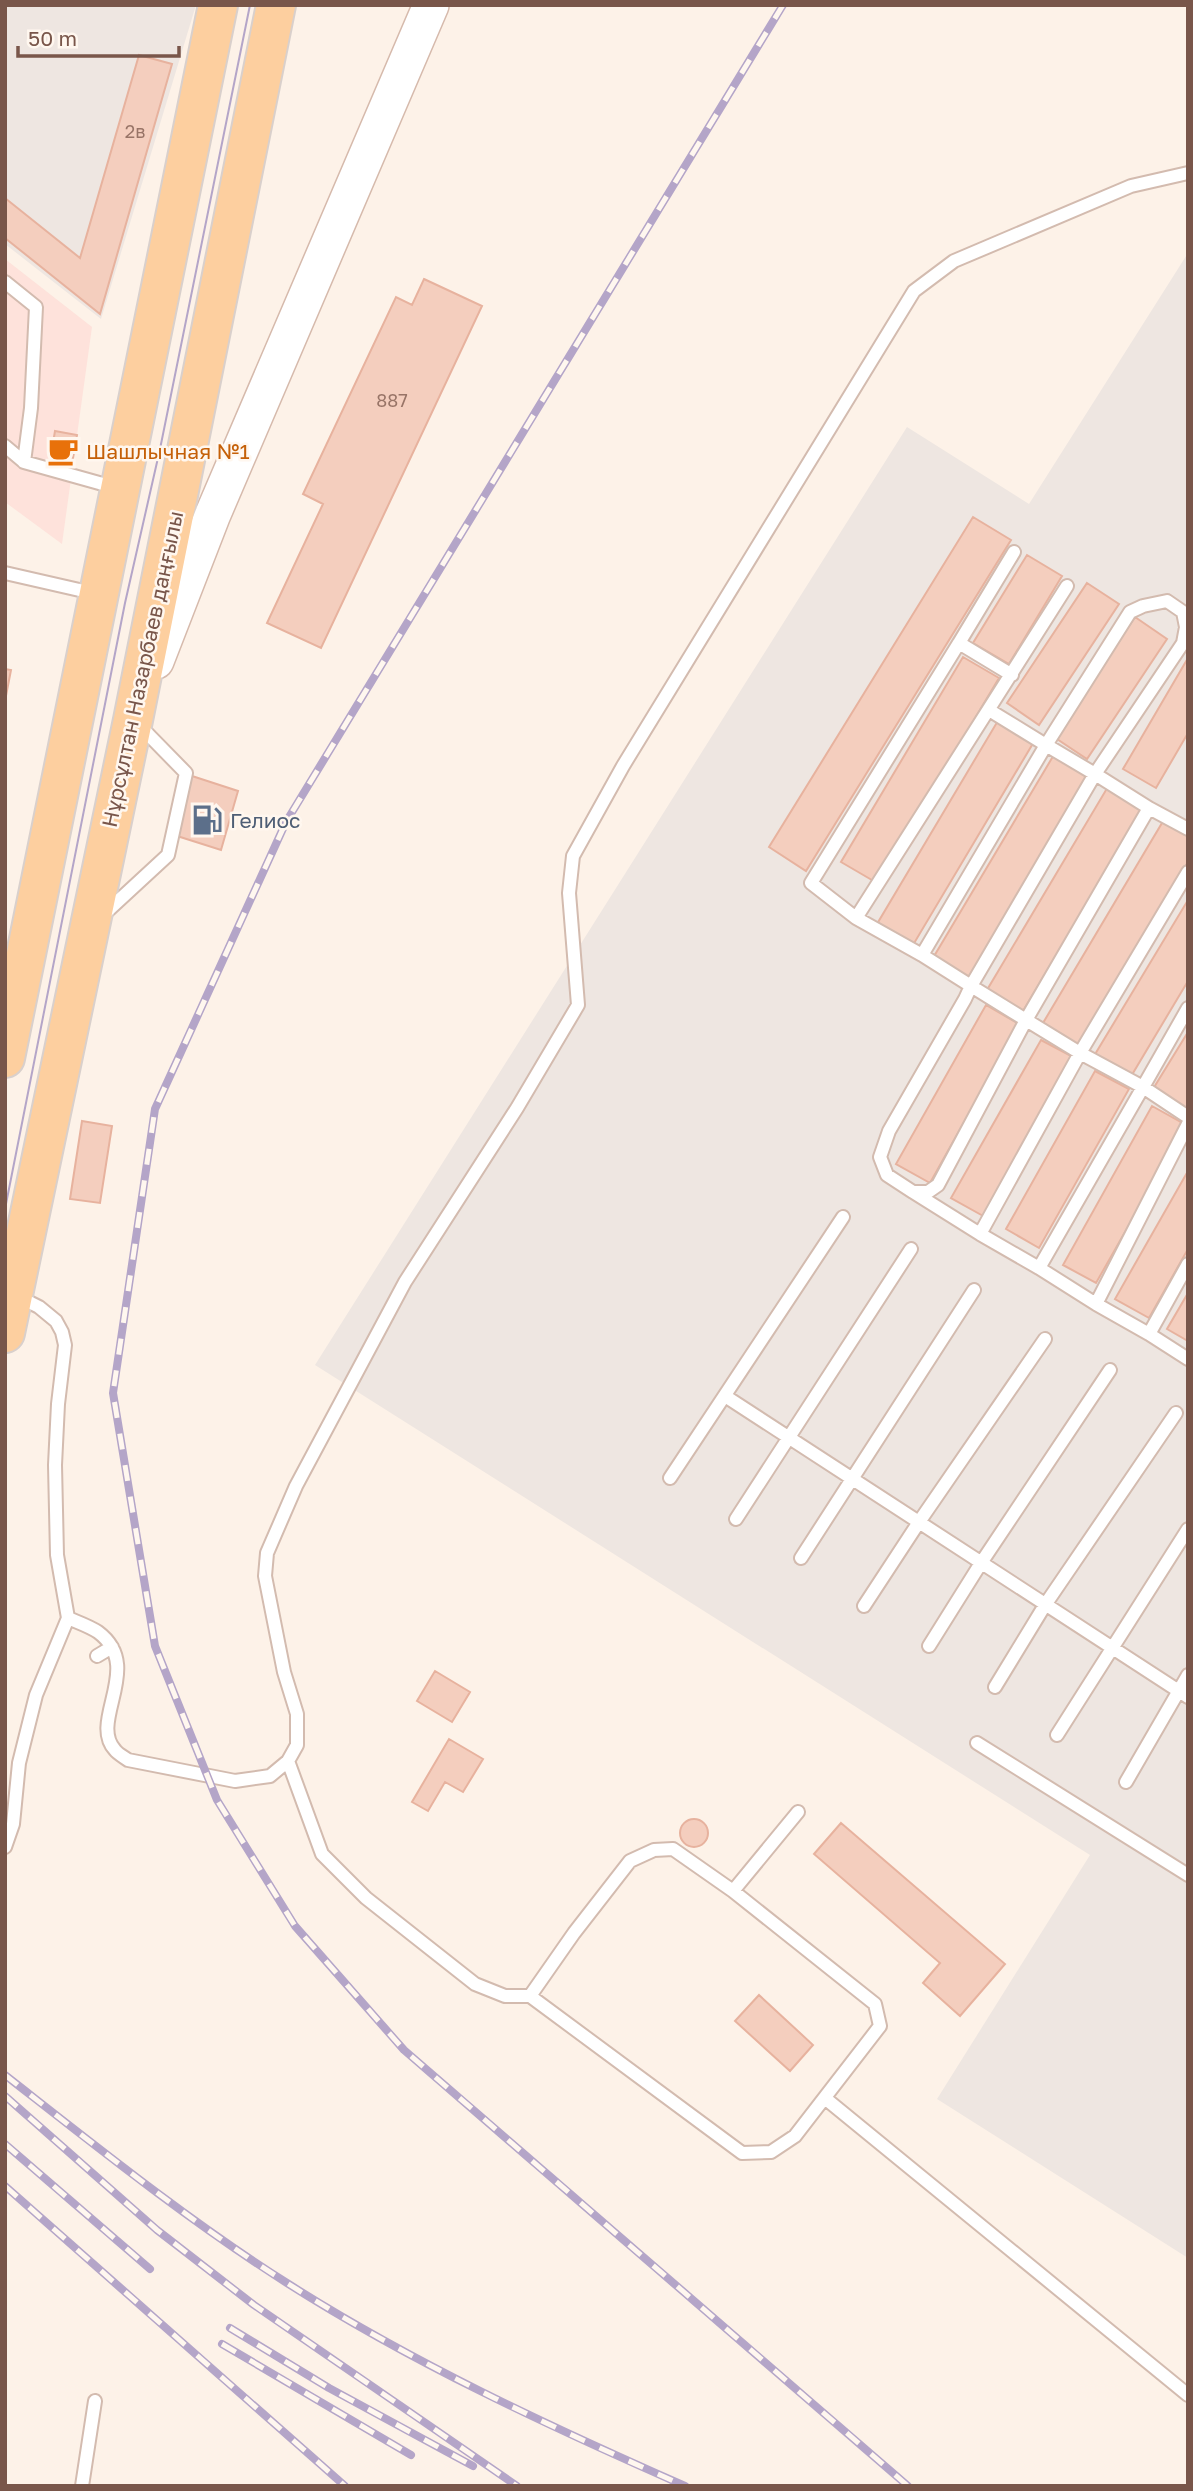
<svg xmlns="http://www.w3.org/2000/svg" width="1193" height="2491" font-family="'Golos Text',sans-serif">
<rect width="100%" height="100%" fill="#fdf2e8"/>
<path fill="#fee2db" d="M5 259 92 327 62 544 5 502Z"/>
<path fill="#eee6e1" d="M5 5H196L101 319 5 244Z
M1188 253V2258L937 2099 1090 1855 315 1365 907 427 1029 504Z"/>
<path fill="#f4cebe" stroke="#e7b29e" stroke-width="2" d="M139 55 172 64 100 314 5 238V198L80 258Z
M424 279 482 306 321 648 267 623 323 504 303 494 396 297 412 305Z
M55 431 77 435 72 464 50 461Z
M973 517 1011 540 806 871 769 847Z
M1027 555 1062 576 1009 664 973 643Z
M1087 583 1119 604 1039 725 1007 703Z
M1135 617 1167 639 1087 759 1054 737Z
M963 657 999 678 877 883 841 862Z
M1188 658V733L1156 788 1123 769Z
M5 669 11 670 5 701Z
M999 719 1035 740 913 945 877 924Z
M1055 753 1091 775 968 980 933 958Z
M192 776 238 791 221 850 174 835Z
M1109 785 1145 806 1023 1011 987 990Z
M1165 818 1188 832V862L1079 1045 1043 1023Z
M1188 900V981L1130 1078 1094 1056Z
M986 1005 1019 1024 930 1183 896 1164Z
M1188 1032V1110L1153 1089Z
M1041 1040 1075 1058 985 1217 951 1198Z
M1095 1071 1129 1089 1039 1248 1006 1229Z
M1152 1106 1186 1125 1096 1283 1063 1265Z
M82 1121 112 1126 100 1203 70 1199Z
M1188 1171V1249L1149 1318 1115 1299Z
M1188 1293V1341L1167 1329Z
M435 1671 470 1692 452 1722 417 1701Z
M449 1739 483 1759 463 1792 445 1782 428 1811 412 1802Z
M680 1833a14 14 0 1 1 28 0a14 14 0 1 1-28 0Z
M841 1823 1005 1964 960 2016 923 1983 940 1963 814 1854Z
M759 1995 813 2045 790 2071 735 2021Z"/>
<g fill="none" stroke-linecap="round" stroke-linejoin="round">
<g stroke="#d3bbaf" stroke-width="16">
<path id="lane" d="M5 282 36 307 31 408 24 462 117 488
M5 446 24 462
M5 573 97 594
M959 643 1014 552
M1012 675 959 643 811 883 856 918 922 955 1046 745 1095 774 971 986 1026 1020 1149 808 1188 829
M989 710 1046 745 1130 612 1143 606 1167 601 1183 612 1186 627 1183 643 1095 774 1149 808
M1188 872 1080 1053 1143 1087 1188 1008
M103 915 168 855 186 773 138 724
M856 918 1067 586
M922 955 971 986 965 999 889 1131 880 1157 887 1175 913 1192H928L938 1185 1026 1020 1080 1053 980 1234 1039 1268 1143 1087 1188 1117
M1188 1124 1096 1304 1149 1334 1188 1264
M913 1192 980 1234
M1039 1268 1096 1304
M1149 1334 1188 1359
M725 1396 1188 1697
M670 1478 843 1217
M736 1519 911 1249
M801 1558 974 1290
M864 1606 919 1522 1045 1339
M68 1618C77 1622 89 1626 98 1632 145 1667 88 1721 115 1750 118 1754 124 1757 128 1760L235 1781 270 1776 288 1761 297 1745V1714L284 1672 265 1576 267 1553 296 1486 405 1282 517 1108 578 1005 569 893 573 856 623 766 914 291 954 261 1131 186 1188 173
M929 1646 981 1563 1110 1370
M97 1656 112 1647
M995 1687 1045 1605 1176 1413
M1057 1735 1188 1529
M977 1743 1188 1875
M288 1761 322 1854 366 1898 475 1984 505 1996H530
M1126 1782 1188 1675
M5 1847 13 1824 19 1763 36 1695 68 1618 57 1555 55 1465 58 1404 65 1345 62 1332 56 1321 39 1307 17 1296
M673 1849 733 1891 875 2004 880 2026 795 2136 771 2152 742 2153 530 1996 574 1933 630 1861 654 1850Z
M733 1891 798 1812
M826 2099 1188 2395
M82 2486 95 2401"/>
</g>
<g stroke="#d6baac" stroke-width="38">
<path id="secondary" d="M156 661 213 514 431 5"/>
</g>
<g stroke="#d9d0cc" stroke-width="42">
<path id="primary" d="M5 1058 218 5
M5 1333 133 720 276 5"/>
</g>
<use href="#lane" stroke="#fff" stroke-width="12"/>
<use href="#secondary" stroke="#fff" stroke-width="35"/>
<use href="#primary" stroke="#fdcf9f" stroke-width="38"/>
<path stroke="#b4a5c8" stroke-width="2" d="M5 1209 125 603 160 449 250 5"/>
<g stroke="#b4a5c8" stroke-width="8">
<path id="rail" d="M783 5 286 822 155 1109 113 1393 155 1646 217 1800 295 1926 404 2050 908 2486
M5 2075C97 2147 189 2221 287 2283 413 2363 549 2426 685 2486
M5 2096 157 2230 254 2305 517 2486
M5 2144 150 2269
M5 2186 345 2486
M230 2328 329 2388 473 2466
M222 2344 411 2455"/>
</g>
<use href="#rail" stroke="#fff7ef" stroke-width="5" stroke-dasharray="16" stroke-linecap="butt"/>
</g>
<defs>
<g id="cafe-bare" transform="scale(2.415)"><path d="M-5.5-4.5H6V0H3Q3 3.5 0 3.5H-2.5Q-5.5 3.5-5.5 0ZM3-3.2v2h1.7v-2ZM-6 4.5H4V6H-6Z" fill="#e8710a" stroke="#fff7ef" stroke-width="2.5" paint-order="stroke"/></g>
<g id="fuel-bare" transform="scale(2.415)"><path d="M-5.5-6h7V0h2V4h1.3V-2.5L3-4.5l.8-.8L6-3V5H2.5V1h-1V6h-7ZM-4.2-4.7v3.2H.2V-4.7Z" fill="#5c6f8a" stroke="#fff7ef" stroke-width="2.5" paint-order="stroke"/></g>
</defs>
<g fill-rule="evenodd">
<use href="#cafe-bare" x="63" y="451"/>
<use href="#fuel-bare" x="207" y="820"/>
</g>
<g text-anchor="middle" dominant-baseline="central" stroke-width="5" stroke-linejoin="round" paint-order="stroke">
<g font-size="18" fill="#987467">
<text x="135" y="131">2в</text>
<text x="392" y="400">887</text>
</g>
<g font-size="21" fill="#c56008" stroke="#fff7ef" text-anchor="start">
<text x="86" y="451">Шашлычная №1</text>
</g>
<g font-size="21" fill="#79564a" stroke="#fff7ef">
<text transform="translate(142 669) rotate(-78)">Нұрсұлтан Назарбаев даңғылы</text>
</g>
<g font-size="21" fill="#4e5e75" stroke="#fff7ef" text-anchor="start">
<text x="230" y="820">Гелиос</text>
</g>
</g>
<rect width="1193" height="2491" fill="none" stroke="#79564a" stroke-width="14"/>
<path d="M18 46v10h161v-10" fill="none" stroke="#79564a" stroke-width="3.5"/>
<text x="28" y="46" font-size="21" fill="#79564a" stroke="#fff7ef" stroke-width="5" paint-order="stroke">50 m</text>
</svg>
